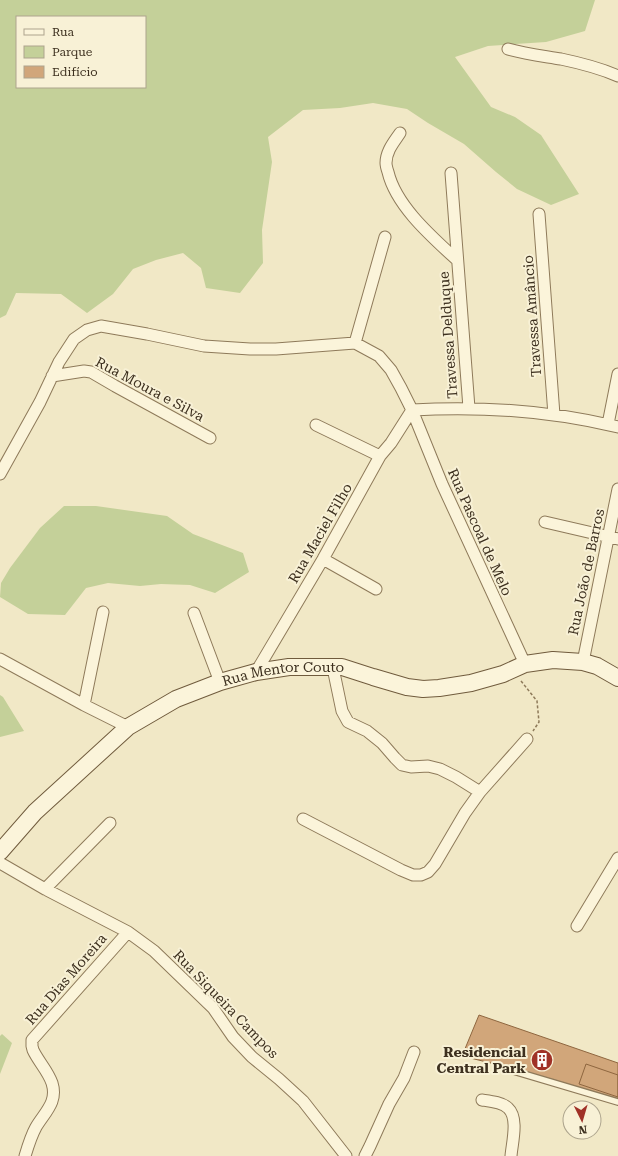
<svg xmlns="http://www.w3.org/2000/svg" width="618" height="1156" font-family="'Roboto Serif',serif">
<rect width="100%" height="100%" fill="#f1e8c6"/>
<path fill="#c4d099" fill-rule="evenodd" d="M0 0H595L585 31 546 42 488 46 455 57 491 107 515 117 541 135 579 194 551 205 517 189 496 172 464 144 428 123 407 109 373 103 340 108 303 110 268 137 272 162 262 230 263 263 240 293 206 288 201 268 183 253 156 260 133 269 113 294 87 313 61 294 16 293 6 315 0 318ZM17 17H145V87H17Z
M64 506H96L167 516 193 534 243 553 249 572 215 593 190 585 161 584 140 586 108 583 86 588 65 615 28 614 0 597 1 583 10 568 40 528Z
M0 695 3 697 24 731 0 737Z
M2 1034 12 1043 0 1074V1036Z"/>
<path fill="#d1a67a" stroke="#8e663f" d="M479 1015 618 1063V1099L503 1066 462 1056Z
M586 1064 618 1075V1097L579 1084Z"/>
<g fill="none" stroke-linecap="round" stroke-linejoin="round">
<g stroke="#8e7a5a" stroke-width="8">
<path id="lane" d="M507 1069 618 1102"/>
</g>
<g stroke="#8e7a5a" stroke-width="13">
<path id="street" d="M508 49C525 54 543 56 561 59 580 63 600 68 618 76
M400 133C394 142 386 151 386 163 386 166 387 169 388 172 396 206 432 237 457 260
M451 173 469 408
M539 214 554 415
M355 343 385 237
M52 376 84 371 91 372 115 386 210 438
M412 410 442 484 525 664
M608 424 618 374
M316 425 380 456
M0 474 40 402 59 362 74 339 87 330 101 326 147 334 204 346 250 349H276L355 343 379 356 391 370 401 388 412 410C480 406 551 411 618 427
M545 522 618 539
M323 559 376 589
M194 613 220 682
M0 659 84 705 128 727
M583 662 618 489
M333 668 342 711 348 722 367 731 382 743 395 758 402 765 411 767 428 766 440 769 456 777 480 792
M256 672 323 559 380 456 391 443 412 410
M84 705 103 612
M303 819 401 870 413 875H421L428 872 435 864 465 813 480 792 527 739
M0 863 45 889 128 932 154 951 213 1008 233 1037 252 1057 279 1079 303 1101 346 1156
M45 889 110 823
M577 926 618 858
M482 1100C489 1101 502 1102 508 1108 519 1118 512 1143 511 1156
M25 1156C28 1146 31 1136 36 1127 45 1112 58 1102 52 1083 48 1071 38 1061 33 1050L32 1046V1040L128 932
M365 1156 370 1146 389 1104 404 1078 414 1052"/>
</g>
<g stroke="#705b3d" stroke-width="18">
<g id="secondary">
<path id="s1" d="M0 852 35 812 128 727 176 699 220 682 256 672 289 667H342L373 677 407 687 423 689 439 688 471 683 503 674 525 664 553 660 583 662 597 666 618 678"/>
</g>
</g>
<path stroke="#8e7a5a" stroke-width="1.5" stroke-dasharray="3 2" stroke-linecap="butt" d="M521 681 537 701 539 722 533 731"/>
<use href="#lane" stroke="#fbf4da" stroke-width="5.5"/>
<use href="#street" stroke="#fbf4da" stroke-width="11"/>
<use href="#secondary" stroke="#fbf4da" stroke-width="16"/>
</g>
<defs>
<g id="building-disc" transform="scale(1.15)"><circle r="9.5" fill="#a03127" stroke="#f8f1d6"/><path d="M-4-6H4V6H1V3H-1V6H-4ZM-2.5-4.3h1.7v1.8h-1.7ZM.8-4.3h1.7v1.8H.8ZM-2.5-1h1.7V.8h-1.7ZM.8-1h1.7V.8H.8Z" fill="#fff"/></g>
</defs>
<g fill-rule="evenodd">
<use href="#building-disc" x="542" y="1060"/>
</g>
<g text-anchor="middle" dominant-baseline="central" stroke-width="4" stroke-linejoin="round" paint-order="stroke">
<g font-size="14" fill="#3d301f" stroke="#f8f1d6">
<text transform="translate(532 316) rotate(-94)">Travessa Amâncio</text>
<text transform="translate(448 335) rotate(-94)">Travessa Delduque</text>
<text transform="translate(150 389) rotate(28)">Rua Moura e Silva</text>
<text transform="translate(480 532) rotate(66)">Rua Pascoal de Melo</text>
<text transform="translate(320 533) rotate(-60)">Rua Maciel Filho</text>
<text transform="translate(586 572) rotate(-78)">Rua João de Barros</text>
<text stroke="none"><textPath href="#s1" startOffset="346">Rua Mentor Couto</textPath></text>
<text transform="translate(66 979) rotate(-49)">Rua Dias Moreira</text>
<text transform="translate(226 1004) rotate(46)">Rua Siqueira Campos</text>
</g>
<g font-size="14" font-weight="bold" fill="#3d301f" stroke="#f8f1d6" text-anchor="end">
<text x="526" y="1052">Residencial<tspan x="526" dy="16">Central Park</tspan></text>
</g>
</g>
<rect x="16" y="16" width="130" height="72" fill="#f8f1d6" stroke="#ada48d"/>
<rect x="24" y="29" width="20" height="6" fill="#fbf4da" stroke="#ada48d"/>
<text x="52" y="36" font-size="12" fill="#3d301f">Rua</text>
<rect x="24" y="46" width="20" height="12" fill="#c4d099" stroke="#ada48d"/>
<text x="52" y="56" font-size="12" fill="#3d301f">Parque</text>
<rect x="24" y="66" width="20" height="12" fill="#d1a67a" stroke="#ada48d"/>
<text x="52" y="76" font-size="12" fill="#3d301f">Edifício</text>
<g transform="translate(582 1120) rotate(175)"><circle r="19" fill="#f8f1d6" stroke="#ada48d"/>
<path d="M0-3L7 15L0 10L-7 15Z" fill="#a03127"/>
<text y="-6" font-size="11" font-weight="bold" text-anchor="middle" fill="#3d301f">N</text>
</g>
</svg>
